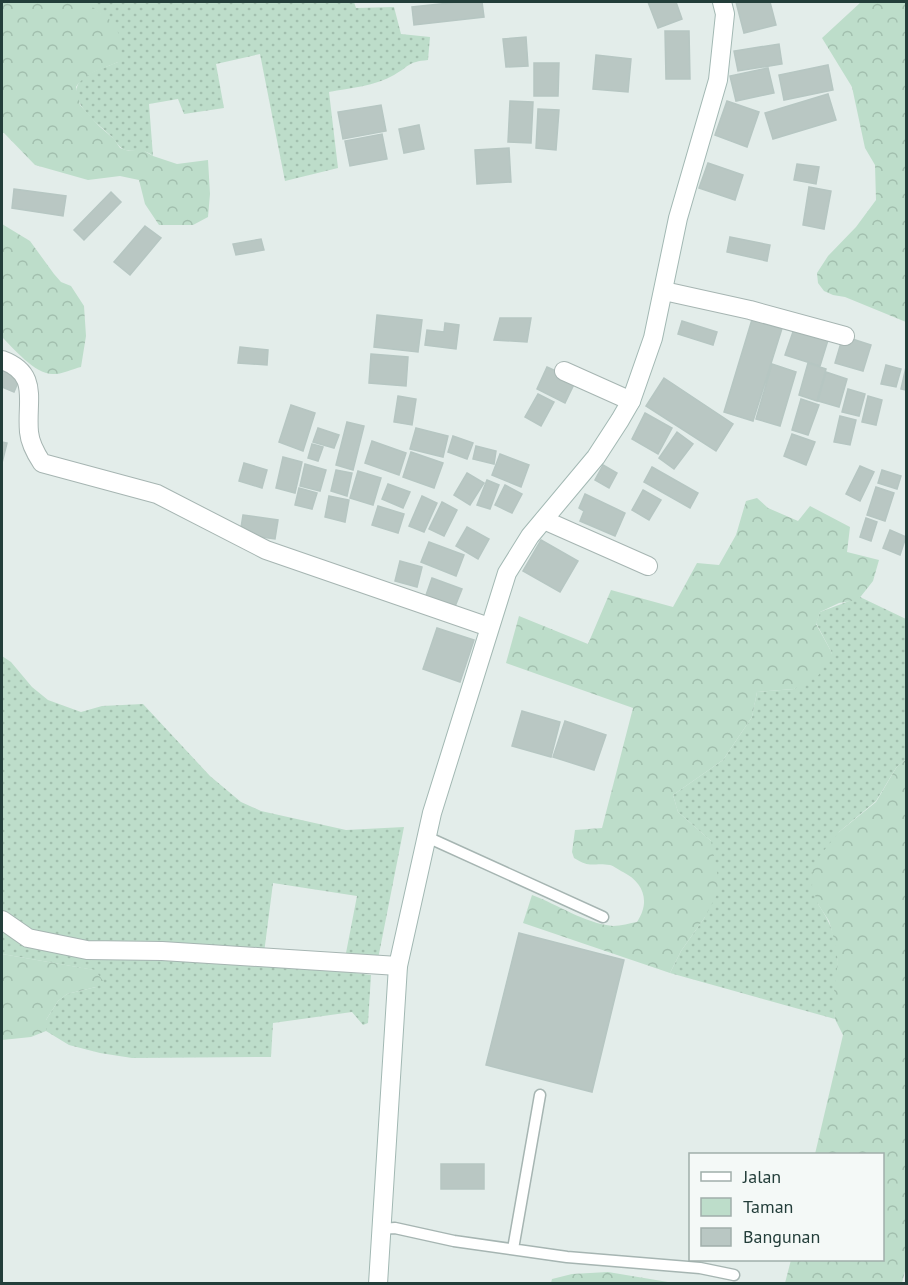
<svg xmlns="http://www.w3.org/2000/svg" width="908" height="1285" font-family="'PT Sans',sans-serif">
<defs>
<pattern id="green-dots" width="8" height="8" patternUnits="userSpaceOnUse" patternTransform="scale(1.5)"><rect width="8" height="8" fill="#bdddca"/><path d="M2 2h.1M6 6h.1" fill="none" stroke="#a2bfae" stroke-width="1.8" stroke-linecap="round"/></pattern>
<pattern id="forest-crowns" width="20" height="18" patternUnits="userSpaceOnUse" patternTransform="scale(1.5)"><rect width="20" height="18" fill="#bdddca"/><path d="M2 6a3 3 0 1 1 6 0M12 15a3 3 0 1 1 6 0" fill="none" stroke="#a2bfae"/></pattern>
</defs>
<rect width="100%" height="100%" fill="#e3edea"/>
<path fill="url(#green-dots)" d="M91 2H354L356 8 394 7 401 34 430 37 428 60C407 62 410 66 394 75 375 86 350 88 329 92L338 168 285 181 260 54 216 64 224 108 184 114 178 99 149 104 153 156C140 146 134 154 123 149 118 146 115 140 110 135 98 124 64 99 81 80 89 71 107 67 118 62L105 17 88 5Z
M860 597 906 619V759L896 768 876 801 839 832 818 904C830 921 838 941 838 962 837 982 833 998 835 1019L670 973 681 951 705 917 711 841 678 812 673 795 723 760 752 717 757 692 794 689 832 653 816 623 820 612Z
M2 656 11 662 32 687 48 700 81 712 102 706 143 704 210 776 241 802 261 811 346 830 404 827 378 959 346 953 357 896 273 883 263 961 371 975 368 1023 363 1025 352 1012 273 1023 271 1057 132 1058 100 1053 69 1045 46 1031V1020L58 1001 67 994 96 987 94 970 2 954Z"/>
<path fill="url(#forest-crowns)" d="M2 2H91L89 5C96 11 107 16 113 23 121 34 123 50 118 62 103 69 86 72 76 87L80 105 99 126 114 139 120 148 129 151 141 149 153 156 177 164 208 160 210 194 208 217 193 225H159L145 204 139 180 120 176 88 180 35 165 4 133H2Z
M861 2H906V322L845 297 833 295 824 291 818 283 817 273 828 256 856 227 876 200 875 165 865 148 852 87 822 38Z
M2 224 30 241 54 274 61 282 71 286 84 306 86 336 81 367C72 369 61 375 52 374 35 374 13 348 2 337Z
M757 498 768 508 798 521 810 506 850 527 847 552 879 560 873 581 858 600 839 603 820 612 816 624 832 653 818 676 794 689 757 692 752 717 723 760 673 795 678 812 711 841 720 888 705 917 681 951 670 973 523 923 532 895C559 905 584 923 613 926 621 926 630 923 637 922 651 901 643 882 623 872 619 870 614 866 610 865 593 862 591 869 574 858L572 852 575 830 602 828 633 708 506 663 519 616 588 644 611 590 673 607 697 563 719 565 736 535 746 501Z
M906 759V1267L902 1283H785L791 1260H882V1154H815L843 1035 835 1019 833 1000 838 961 834 939 829 921 818 904 812 886 813 864 839 832 876 802 896 768Z
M2 954 95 970 104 982 96 987 67 994 58 1001 46 1020V1031L31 1037 2 1040Z
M608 1272 668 1282V1283H551L552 1279 572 1274Z"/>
<path fill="#b9c7c3" stroke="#b6c6c2" stroke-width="1.5" d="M459 2H482L484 17 414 25 412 7Z
M648 2H676L682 19 658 28Z
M736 2H770L776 25 744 33Z
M665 31H689L690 79H666Z
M526 37 528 66 506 67 503 39Z
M779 44 782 64 738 71 734 51Z
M596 55 631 59 628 92 593 89Z
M534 63H559L558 96H534Z
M828 65 833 90 784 100 779 75Z
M768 68 774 93 736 101 730 76Z
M828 94 836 120 773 139 765 113Z
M510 101 533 102 531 143 508 142Z
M727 101 759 112 747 147 715 135Z
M381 105 386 131 343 139 338 112Z
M538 109 559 110 556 150 536 148Z
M419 125 424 149 404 153 399 129Z
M382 134 387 159 350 166 345 141Z
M509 148 511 182 477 184 475 150Z
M708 163 743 175 735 200 699 188Z
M797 164 819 167 816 184 794 180Z
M809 187 831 191 824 229 803 225Z
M14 189 66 196 63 216 12 208Z
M111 192 121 202 84 240 74 230Z
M145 226 161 238 130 275 114 262Z
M730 237 770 245 767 261 727 252Z
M261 239 264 250 236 255 233 244Z
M754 313 784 322 753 421 724 412Z
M377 315 422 320 418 352 374 347Z
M500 318H531L527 342 494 340Z
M682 321 717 332 713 345 678 334Z
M445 323 459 325 456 349 425 345 427 330 444 332Z
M794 329 828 340 820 366 785 355Z
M843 336 871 345 863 371 835 363Z
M240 347 268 350 267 365 238 363Z
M371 354 408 357 406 386 369 383Z
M808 363 826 369 817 401 799 395Z
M772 364 796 372 780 426 756 419Z
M2 365 22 373 14 392 2 387Z
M886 365 901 369 896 387 881 384Z
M547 367 576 380 565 403 537 389Z
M906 367V390L901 389Z
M826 372 847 379 839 407 818 401Z
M664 378 733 424 716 451 646 406Z
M848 389 865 394 859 416 842 412Z
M538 394 554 402 541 426 525 417Z
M398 396 416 399 412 425 394 422Z
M868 396 882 400 876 425 862 422Z
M801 399 819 405 808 435 792 430Z
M291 405 315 413 303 451 279 442Z
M645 413 672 428 658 454 632 439Z
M840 416 856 420 850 445 834 442Z
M347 422 364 426 353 470 336 465Z
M318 428 339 435 334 448 313 442Z
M416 428 448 436 443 457 410 449Z
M677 432 693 444 674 469 659 458Z
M792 434 815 442 806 465 784 456Z
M453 436 473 443 467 459 448 452Z
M372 441 406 453 399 475 365 463Z
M2 442 7 443 2 463Z
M312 444 323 447 318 461 308 458Z
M476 446 496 451 494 464 473 459Z
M411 452 443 463 434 488 403 477Z
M500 454 529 465 521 487 492 475Z
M283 457 302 462 295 493 276 488Z
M244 463 267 470 262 488 239 481Z
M305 464 326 470 320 491 300 486Z
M603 465 617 473 609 488 595 480Z
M860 466 874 472 860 501 846 494Z
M652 467 698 493 690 508 644 482Z
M336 470 352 473 347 496 331 491Z
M882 470 901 476 897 489 878 483Z
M358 471 381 478 373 505 350 498Z
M467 473 484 483 470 505 454 495Z
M487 480 499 485 490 509 477 505Z
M388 484 410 492 403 508 382 499Z
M505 485 522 494 512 513 495 505Z
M876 487 894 493 885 521 867 515Z
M299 488 317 493 312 509 295 505Z
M643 490 661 500 649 520 632 510Z
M585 494 625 513 615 536 580 521 584 511 579 508Z
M329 496 349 500 345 522 325 517Z
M422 496 437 503 424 532 409 526Z
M442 502 457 510 444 536 429 529Z
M378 506 404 514 398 533 372 525Z
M243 515 278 520 275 539 240 534Z
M866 518 877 522 871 541 860 537Z
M467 527 489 539 478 559 456 546Z
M890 530 906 537 900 555 883 548Z
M541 540 578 561 560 592 523 571Z
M429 542 464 555 456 576 421 562Z
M400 561 422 567 417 587 395 581Z
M432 578 462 589 454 609 425 598Z
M437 628 474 640 460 682 423 669Z
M522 711 560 722 551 757 512 746Z
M565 721 606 735 594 770 553 757Z
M519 933 624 960 592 1092 486 1065Z
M441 1164H484V1189H441Z"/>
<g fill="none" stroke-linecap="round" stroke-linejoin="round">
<g stroke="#a6b5b2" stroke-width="13">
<path id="lane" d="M427 837 603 917
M381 1229 395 1228 454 1241 567 1257 700 1268 734 1275
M513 1249 540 1095"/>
</g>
<g stroke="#a6b5b2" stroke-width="20">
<path id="street" d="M664 291 750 310 845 336
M2 360C40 374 26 400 29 432 30 443 36 454 42 463L157 494 266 550 489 627
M564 371 631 401
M544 520 648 566
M2 920 28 938 87 950 162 951 398 966"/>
</g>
<g stroke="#a2b8b3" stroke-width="20">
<path id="secondary" d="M378 1284 398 966 432 813 507 573 530 536 596 457 620 420 631 401 653 338 678 218 718 80 725 14 722 2"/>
</g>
<use href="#lane" stroke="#fff" stroke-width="10"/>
<use href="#street" stroke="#fff" stroke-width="18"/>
<use href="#secondary" stroke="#fff" stroke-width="18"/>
</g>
<rect width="908" height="1285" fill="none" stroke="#233e3a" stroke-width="6"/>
<rect x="689" y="1153" width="195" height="108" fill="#f4f9f7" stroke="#a0aeab" stroke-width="1.5"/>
<rect x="701" y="1172" width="30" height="9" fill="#ffffff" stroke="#a0aeab" stroke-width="1.5"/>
<text x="743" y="1183" font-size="18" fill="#233e3a">Jalan</text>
<rect x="701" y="1198" width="30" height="18" fill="#bdddca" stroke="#a0aeab" stroke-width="1.5"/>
<text x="743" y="1213" font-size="18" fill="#233e3a">Taman</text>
<rect x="701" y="1228" width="30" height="18" fill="#b9c7c3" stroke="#a0aeab" stroke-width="1.5"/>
<text x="743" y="1243" font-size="18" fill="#233e3a">Bangunan</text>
</svg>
